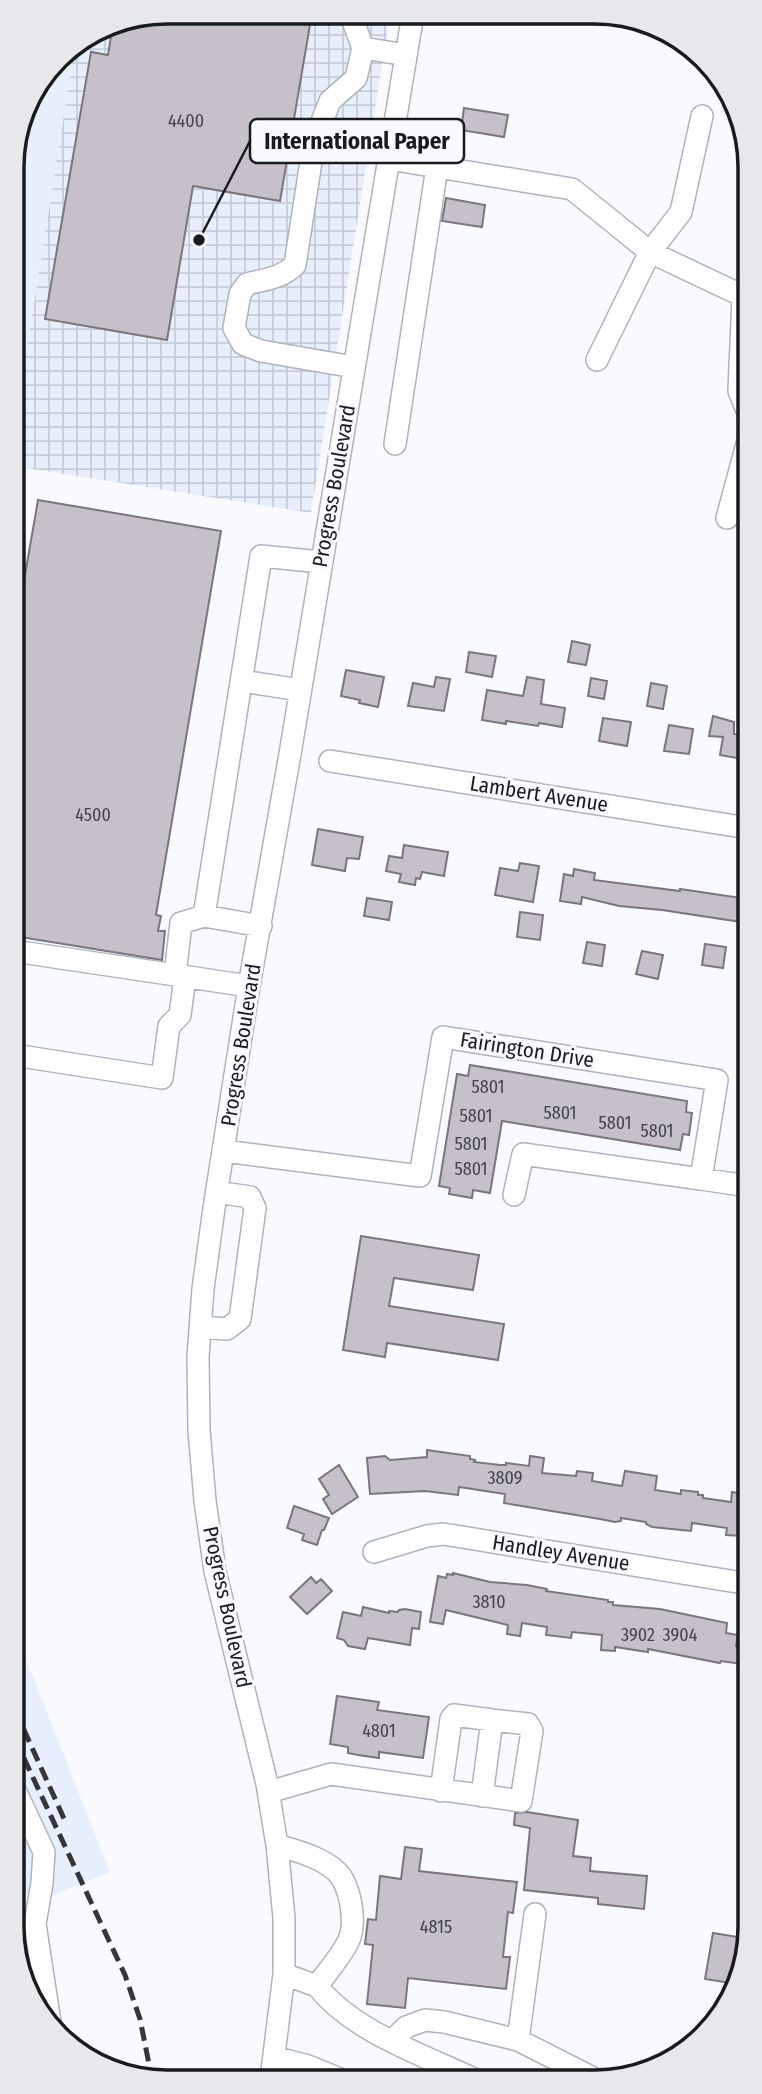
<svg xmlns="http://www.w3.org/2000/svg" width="762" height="2094" font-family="'Fira Sans Condensed',sans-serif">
<defs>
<pattern id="industrial-grid" width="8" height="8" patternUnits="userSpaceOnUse" patternTransform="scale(1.75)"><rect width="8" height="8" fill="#e8effc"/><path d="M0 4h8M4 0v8" fill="none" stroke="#c6ccd8"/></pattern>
</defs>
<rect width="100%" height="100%" fill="#f8fafd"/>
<path fill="#e8effc" d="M75 45 13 436V157L28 98 65 51Z
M15 1632 110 1872 40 1901 15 1888Z"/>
<path fill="url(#industrial-grid)" d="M167 12 390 14 311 513 13 466V436L75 45 108 24Z"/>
<path fill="#c5c0c9" stroke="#7b767e" stroke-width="2" d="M167 12 312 13 280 201 193 186 167 340 45 319 91 52 108 55 113 23Z
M464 108 508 115 504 137 461 130Z
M446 198 485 205 482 227 442 221Z
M38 500 221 531 156 915 161 916 158 931H165L162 960 14 936 13 644Z
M572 641 590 645 586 665 568 662Z
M469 652 496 656 492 677 466 672Z
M346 670 384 677 378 707 359 703 360 700 341 696Z
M436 677 450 679 444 711 408 706 413 683 434 687Z
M527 677 544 680 541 704 565 708 562 727 539 723 538 726 506 721V724L482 720 487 690 523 696Z
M591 678 607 681 604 699 588 696Z
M651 683 667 686 663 709 647 706Z
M713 716 734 722V734L748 737V760L720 755 723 737 709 736Z
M603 718 631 722 627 746 599 741Z
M669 725 693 729 689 754 664 751Z
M318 829 363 837 359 859 347 858 345 871 312 865Z
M404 845 448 852 444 876 422 872 420 879 416 878 415 885 399 882 401 874 386 871 389 856 402 858Z
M520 863 539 866 533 902 495 895 500 868 518 871Z
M574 869 595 873 594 880 680 891V889L748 899V923L662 910 619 906 582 897 581 904 560 901 564 874 573 876Z
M367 898 392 902 389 920 364 916Z
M520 912 543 915 540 940 517 937Z
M587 942 605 945 602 966 583 963Z
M705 944 726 947 723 968 702 965Z
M642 951 663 955 658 979 636 974Z
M470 1065 687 1101 686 1112 692 1113 689 1135 683 1134 680 1150 502 1121 490 1193 473 1190 472 1198 449 1194 450 1188 439 1186 457 1074 468 1076Z
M361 1236 479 1255 473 1290 394 1278 389 1306 504 1324 498 1360 387 1343 385 1357 343 1350Z
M427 1450 470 1456V1459L475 1460 474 1462 500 1465H506V1463L529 1466 530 1456 544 1458 542 1473 576 1476 577 1471 593 1473 592 1481 622 1486 625 1471 657 1476 655 1490 681 1494V1490L698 1492V1495H703V1498L731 1502 732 1492 749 1495V1530L744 1529 743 1536 726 1535 727 1528 692 1523 691 1531 652 1527 646 1524V1522L621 1518V1521L615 1522 600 1519 504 1503 505 1494 459 1487 458 1495 425 1491 370 1494 367 1458 385 1456 390 1460 427 1457Z
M339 1465 358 1497 332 1514 323 1499 329 1495 319 1479Z
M294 1506 329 1518 324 1530H322L317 1545 302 1540 304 1534 287 1528Z
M453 1573 490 1582 527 1585 547 1589 546 1591 608 1600V1602H613V1605L660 1609 727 1623 726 1633 738 1635 736 1646 749 1648V1665L721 1661 720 1663 648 1649V1652L615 1647V1651L601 1650 602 1635 572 1632 571 1638 546 1635 547 1627 522 1623 520 1636 507 1634 508 1625 446 1610 443 1624 430 1622 438 1576 446 1578 447 1574 453 1575Z
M311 1577 316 1583 321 1579 332 1591 307 1614 290 1597Z
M363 1607 389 1613V1611L398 1612 399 1610 405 1609 421 1612 419 1629 412 1628 410 1645 368 1638 365 1649 348 1646 344 1640 337 1638 343 1612 361 1616Z
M337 1696 379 1702 377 1710 429 1717 423 1758 379 1752V1758L358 1755 348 1753V1747L330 1744Z
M527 1812 578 1820 573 1856 591 1858 590 1871 647 1876 644 1909 598 1904V1898L524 1890 530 1828 514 1825 515 1813Z
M405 1847 422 1849 419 1871 517 1882 513 1913 508 1912 503 1957H510L506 1989 408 1978 405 2008 367 2004 373 1945 365 1944 368 1919 376 1920 380 1876 401 1879Z
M713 1933 744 1938 741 1957 730 1983 705 1979Z"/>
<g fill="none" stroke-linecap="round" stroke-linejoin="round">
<g stroke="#aeb3bc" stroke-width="24">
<path id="minor" d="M350 13 363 48 356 78 330 101 314 142 295 265C280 279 266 279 247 284L240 294 234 328 243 344 261 351 354 367
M363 48 406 55
M702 116 681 212 650 252 743 296 739 391 747 410
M389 159 572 189 650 252 597 360
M395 444 437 167
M727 518 747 444
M242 681 300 690
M330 761 748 828
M261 926 204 916 261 556 321 562
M14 951 249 986
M175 975 181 923 204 916
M14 1055 162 1078 169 1026 180 1015 185 977
M224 1151 420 1176 443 1037 717 1080 701 1179 748 1186
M514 1195 523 1154 701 1179
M201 1327 227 1329 240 1319 255 1208 250 1197 217 1192
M374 1552 427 1536 443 1534 749 1584
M15 1790 44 1852 42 1883 35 1924 50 2022
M441 1791 451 1719 454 1715 492 1720
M269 1792 331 1774 521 1801 532 1731 528 1724 492 1720 482 1796
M277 1845C296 1851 321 1857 336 1871 351 1885 357 1924 348 1942 340 1958 327 1972 317 1986L284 1974
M317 1986C352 2031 423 2055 474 2079
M518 2040 535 1914
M392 2041 406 2027 425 2020 444 2022 518 2040 595 2079
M274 2057 308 2066 340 2079
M271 2079 284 1974V1918L277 1845 267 1784 215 1571 205 1501 199 1430 198 1357 203 1289 214 1208 249 986 290 754 413 14"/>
</g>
<use href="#minor" stroke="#fff" stroke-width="21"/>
<path stroke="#343639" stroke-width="5" stroke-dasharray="14 7" stroke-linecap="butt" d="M15 1710 66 1823
M15 1739 125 1975 140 2019 152 2079"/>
</g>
<g text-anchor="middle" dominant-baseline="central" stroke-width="6" stroke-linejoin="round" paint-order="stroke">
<g font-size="18" fill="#444449">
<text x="186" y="121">4400</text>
<text x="93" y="815">4500</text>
<text x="488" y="1087">5801</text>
<text x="560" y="1113">5801</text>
<text x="476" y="1116">5801</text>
<text x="615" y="1123">5801</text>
<text x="657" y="1131">5801</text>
<text x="471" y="1144">5801</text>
<text x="471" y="1169">5801</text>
<text x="505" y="1478">3809</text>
<text x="489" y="1602">3810</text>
<text x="638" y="1635">3902</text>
<text x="680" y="1635">3904</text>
<text x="379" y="1731">4801</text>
<text x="436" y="1927">4815</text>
</g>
<g font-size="21" fill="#191b1e" stroke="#f8fafd">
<text transform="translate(334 486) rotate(-80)">Progress Boulevard</text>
<text transform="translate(539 794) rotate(9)">Lambert Avenue</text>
<text transform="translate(241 1045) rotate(-81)">Progress Boulevard</text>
<text transform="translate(527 1050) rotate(9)">Fairington Drive</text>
<text transform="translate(561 1553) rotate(9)">Handley Avenue</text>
<text transform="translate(227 1607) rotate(78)">Progress Boulevard</text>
</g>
</g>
<path d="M0 0H762V2094H0ZM167 24H595A143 143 0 0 1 738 167V1927A143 143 0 0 1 595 2070H167A143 143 0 0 1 24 1927V167A143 143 0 0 1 167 24Z" fill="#e6e8eb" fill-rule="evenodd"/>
<path fill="none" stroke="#191b1e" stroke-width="3.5" d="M167 24H595A143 143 0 0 1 738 167V1927A143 143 0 0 1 595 2070H167A143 143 0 0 1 24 1927V167A143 143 0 0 1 167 24Z"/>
<path fill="none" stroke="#191b1e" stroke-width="2.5" d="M199 240L250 141"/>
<circle fill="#191b1e" stroke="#f8fafd" stroke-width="2.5" cx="199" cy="240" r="7"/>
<rect fill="#f8fafd" stroke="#191b1e" stroke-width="2.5" x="250" y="119" width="214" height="44" rx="7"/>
<g font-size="23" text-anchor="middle" font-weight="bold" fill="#191b1e">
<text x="357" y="149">International Paper</text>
</g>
</svg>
